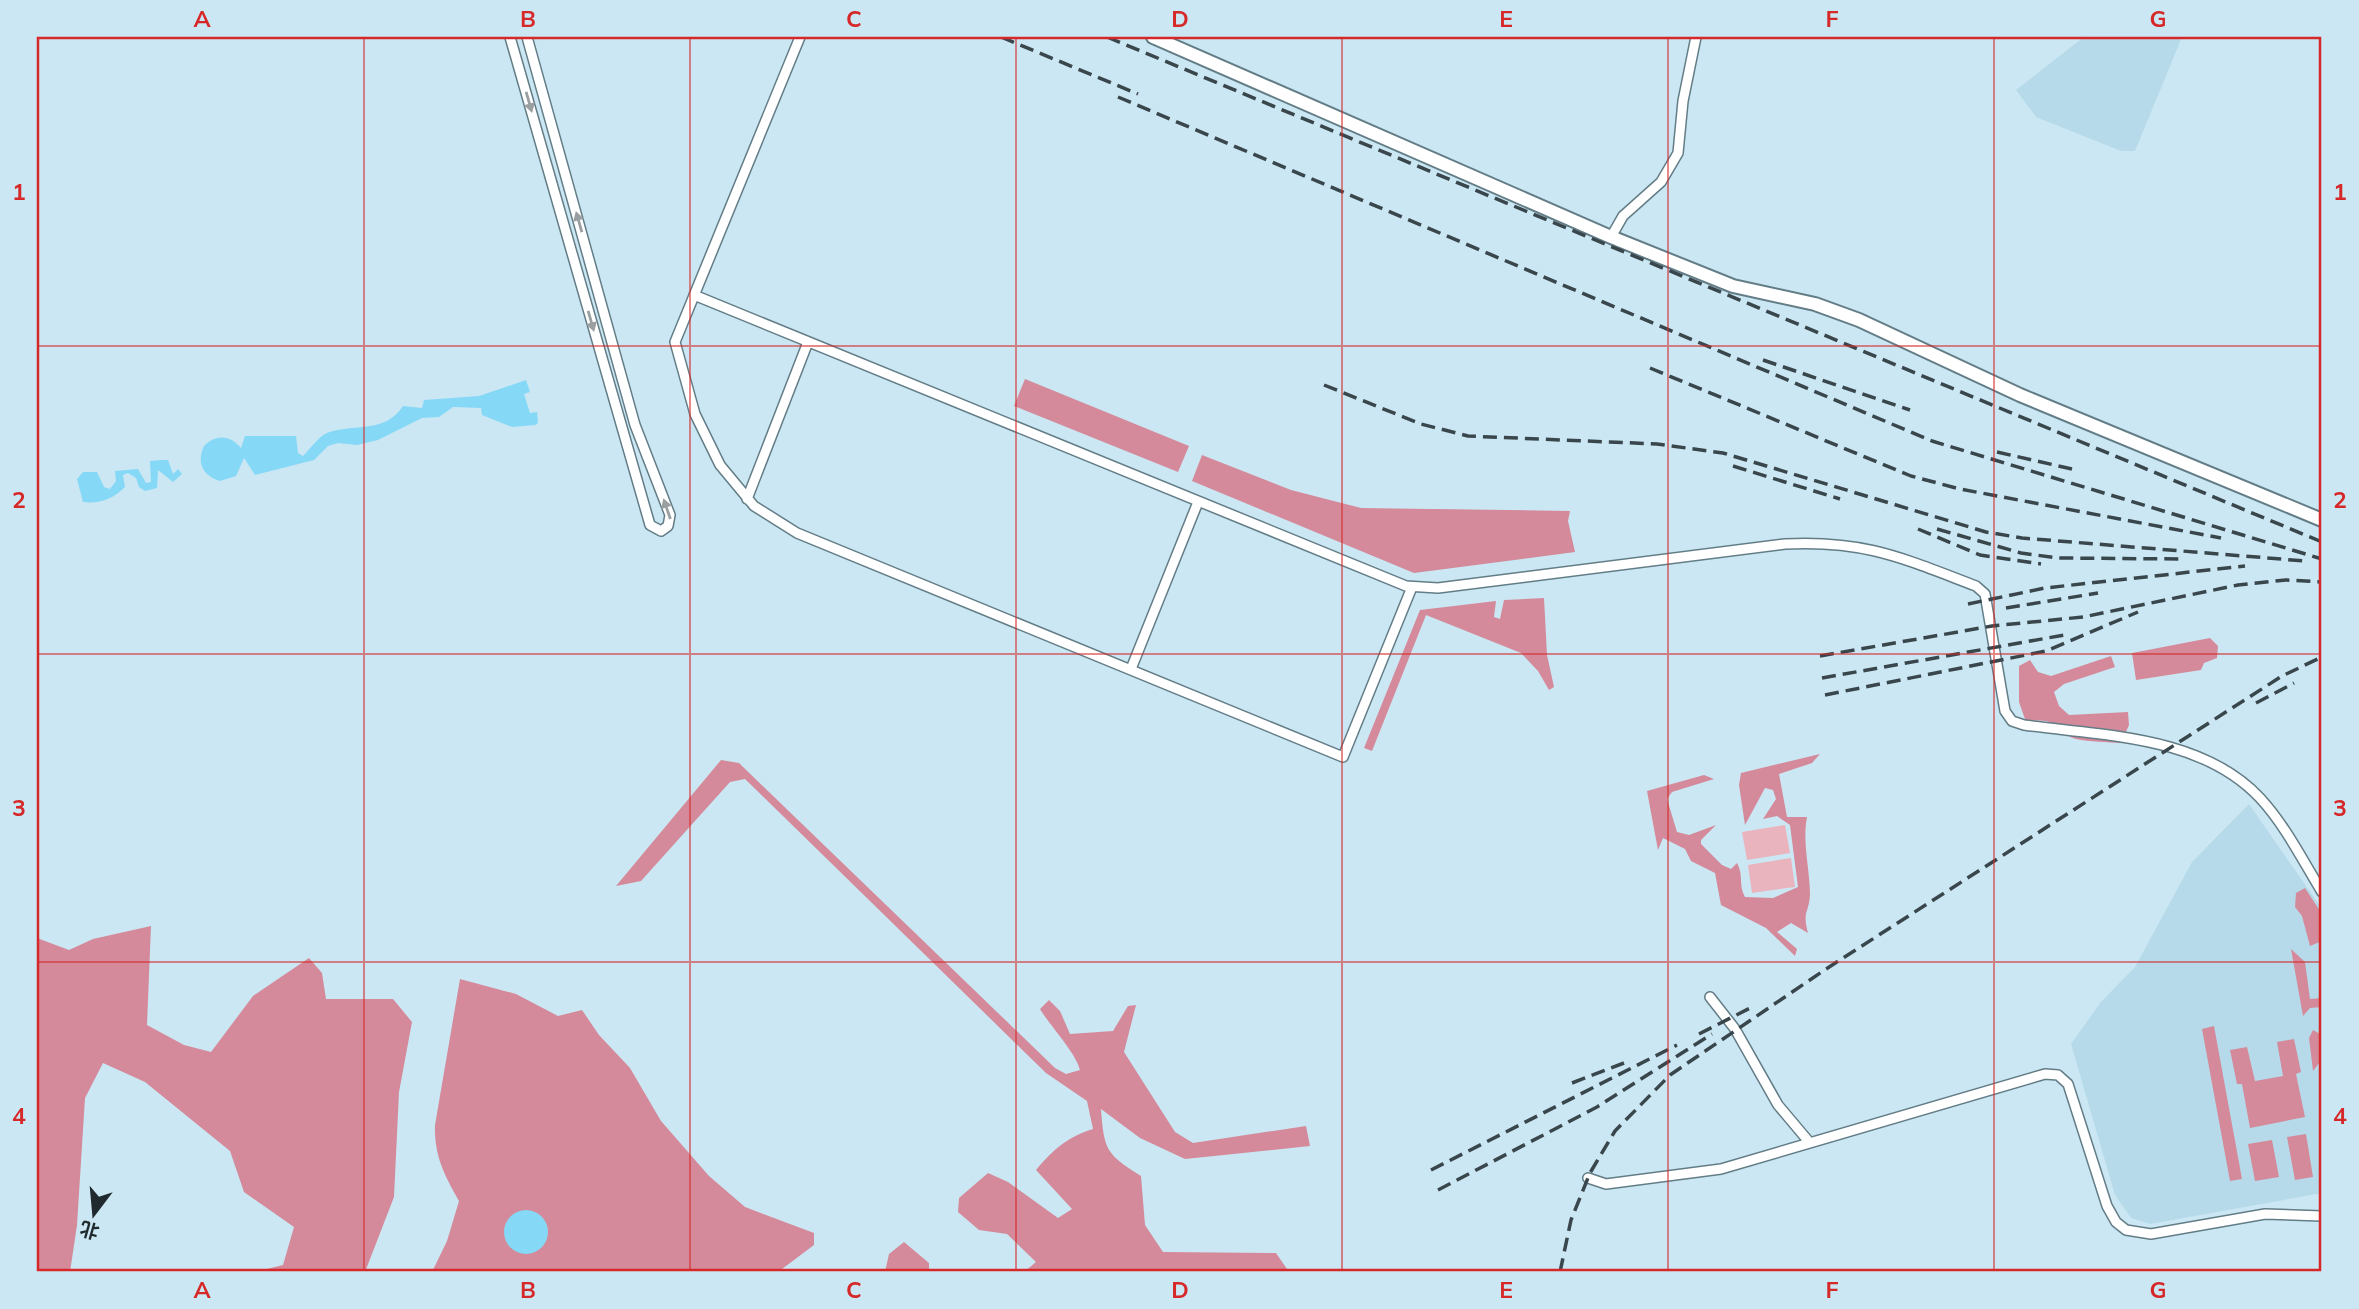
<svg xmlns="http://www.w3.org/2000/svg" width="2359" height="1309" font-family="Mulish,'Noto Sans SC',sans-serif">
<rect width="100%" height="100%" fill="#cbe7f3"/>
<path fill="#b6dae9" d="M2084 37H2182L2135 151H2121L2036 117 2016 90Z
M2249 804 2322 909V1193L2150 1224 2131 1218 2115 1195 2071 1044 2101 1002 2135 967 2192 862Z"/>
<path fill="#eab4be" d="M1785 825 1790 853 1747 860 1742 832Z
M1791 858 1795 887 1752 893 1748 865Z"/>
<path fill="#d48a9a" d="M1025 379 1189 446 1178 472 1014 406Z
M1202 455 1291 490 1361 508 1570 511 1568 521 1575 552 1414 573 1192 481Z
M1544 598 1547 655 1554 687 1549 690 1538 671 1521 653 1426 615 1372 751 1364 748 1420 610 1496 601 1494 617 1500 619 1504 600Z
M2210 638 2218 646 2217 658 2204 663 2201 670 2136 680 2132 653Z
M2111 656 2115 667 2064 684 2054 692 2059 706 2069 715 2128 712 2129 725 2121 743C2107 742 2090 742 2076 739 2056 734 2060 715 2026 722L2019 702V666L2030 660 2038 672 2051 676Z
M1820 754 1812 763 1779 774 1787 817H1807C1802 843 1810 869 1810 895 1809 913 1802 911 1808 933L1791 923 1777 932 1797 949 1795 956 1766 928 1721 905 1715 873 1691 861 1685 849 1663 838 1658 850 1647 791 1704 775 1714 779 1672 792 1667 799 1677 832 1689 835 1716 825 1701 840V844L1722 865 1731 869 1737 863C1744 875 1738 885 1745 897L1773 898 1798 887 1790 825 1777 816 1763 819 1776 799 1773 790 1765 788 1745 825 1739 785 1741 773Z
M721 760 739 763 1055 1068 1066 1074 1080 1070C1076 1053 1051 1027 1040 1009L1049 1000 1060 1011 1070 1034 1113 1031 1128 1006 1136 1005 1124 1052 1175 1132 1193 1143 1306 1126 1310 1146 1185 1159 1140 1138 1101 1109C1104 1150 1106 1154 1141 1176L1145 1225 1163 1252 1276 1253 1289 1272H1024L1036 1262 1007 1234 979 1230 958 1212 959 1198 988 1173 1008 1182 1058 1218 1072 1209 1036 1170C1053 1150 1067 1137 1093 1129L1087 1101 1046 1073 745 779 730 782 641 881 616 886Z
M2305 888 2322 914V941L2310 946 2302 916 2295 907 2296 893Z
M151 926 147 1025 184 1045 211 1052 253 996 309 958 322 973 326 999H393L412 1022 399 1092 394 1197 365 1272H255L283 1265 294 1227 244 1192 230 1151 145 1082 103 1063 85 1098 77 1225 70 1272H37V938L69 950 93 939Z
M2291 949 2305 962 2310 999 2322 998V1007L2310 1008 2303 1016Z
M460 979 516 994 558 1016 582 1010 599 1035 630 1068 661 1121 709 1176 745 1207 814 1233V1245L778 1272H432L447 1241 459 1201C444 1175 434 1155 435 1125Z
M2214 1026 2242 1179 2230 1181 2202 1029Z
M2313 1030 2322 1035V1059L2313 1071 2309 1038Z
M2294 1039 2301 1072 2296 1074 2305 1117 2250 1128 2242 1084H2237L2230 1050 2247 1047 2255 1081 2283 1076 2277 1042Z
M2306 1134 2313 1177 2295 1180 2287 1137Z
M2272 1140 2279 1177 2255 1181 2248 1144Z
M904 1242 929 1263V1272H885L889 1254Z"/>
<path fill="#86d8f7" d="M526 380 530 392 524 394 530 413 537 412 538 423 535 425 512 427 482 415 481 408 453 407 439 417 422 418 378 440 357 445 338 443 328 446 314 460 255 475 244 458 236 476 220 481C203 476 196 463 204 446 216 434 230 435 241 448L245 436H296L298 453 303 456C310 449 318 437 327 433 354 423 385 434 403 406L422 408 424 400 479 396Z
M162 460H168L173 474 178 469 182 474 173 482 158 470 157 488 145 491 139 487 136 478 128 473 123 475 125 487C113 499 100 504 83 502L77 479 83 472H97L104 487 110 489 116 481 115 471 138 469 146 483 151 482 150 461Z
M504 1232a22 22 0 1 1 44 0a22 22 0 1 1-44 0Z"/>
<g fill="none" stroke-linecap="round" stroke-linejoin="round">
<g stroke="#637d87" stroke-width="12">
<path id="minor" d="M510 37 650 525 661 531 668 526 670 515 635 425 527 37
M800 37 675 342 695 414 720 465 754 506 797 533 1343 757 1412 587
M1611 237 1623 216 1661 182 1678 153 1683 101 1696 37
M694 295 1406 586 1438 588 1785 544C1865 540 1902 558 1976 586L1985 594 2005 711 2012 721 2024 725C2103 736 2201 735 2260 798 2285 825 2303 861 2322 892
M747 499 808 342
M1131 669 1198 502
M1710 997 1735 1029 1778 1105 1810 1143
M1588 1178 1606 1184 1721 1169 2045 1074 2058 1075 2068 1084 2107 1206 2116 1222 2126 1230 2151 1234 2265 1214 2322 1216"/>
</g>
<g stroke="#637d87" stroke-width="16">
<path id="tertiary" d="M1153 37 1611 237 1733 286 1815 304 1859 320 2020 395 2322 520"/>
</g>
<use href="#minor" stroke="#fff" stroke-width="9"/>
<use href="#tertiary" stroke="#fff" stroke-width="12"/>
<path stroke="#39464c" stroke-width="3.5" stroke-dasharray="14 7" stroke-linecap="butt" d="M1001 37 1138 94
M1107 37 2322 542
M1118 97 1932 441 2322 559
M1763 360 1910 410
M1650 368 1911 476 1960 489 2221 538
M1324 385 1421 424 1468 436 1657 444 1723 453 1986 532 2022 538 2305 561
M1997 452 2072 469
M1733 466 1840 499
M1918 529 1980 555 2041 564
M1937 529 2021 553 2058 558 2181 559
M1968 604 2045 588 2245 566
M2006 608 2098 593
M1820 656 1992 626 2083 617 2238 585 2286 580 2322 582
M1822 678 2070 634
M1825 695 2046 651 2138 612
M2256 703 2294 683
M1699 1034 1752 1007
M1572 1083 1624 1063
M1431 1170 1677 1045
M1438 1190 1597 1107 1712 1034
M1560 1272 1571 1220 1590 1173 1615 1131 1670 1075 1826 969 2187 737 2282 676 2322 657"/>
</g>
<defs><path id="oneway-solid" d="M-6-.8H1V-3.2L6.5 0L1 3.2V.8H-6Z" transform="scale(1.75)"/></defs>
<g fill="#9a9fa1">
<use href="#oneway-solid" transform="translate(529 102) rotate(74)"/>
<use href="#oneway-solid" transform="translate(579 222) rotate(-106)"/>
<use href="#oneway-solid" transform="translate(591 321) rotate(74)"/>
<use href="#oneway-solid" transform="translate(667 509) rotate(-109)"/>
</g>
<path fill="none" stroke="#d62828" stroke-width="2" stroke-opacity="0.55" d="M364 37V1272M690 37V1272M1016 37V1272M1342 37V1272M1668 37V1272M1994 37V1272M37 346H2322M37 654H2322M37 962H2322"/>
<rect width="2359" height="1309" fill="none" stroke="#cbe7f3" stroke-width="77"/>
<g transform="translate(94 1214) rotate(196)" stroke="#cbe7f3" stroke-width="5" paint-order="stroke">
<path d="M0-5L12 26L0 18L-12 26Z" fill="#1f292e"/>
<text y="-10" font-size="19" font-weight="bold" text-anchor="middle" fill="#1f292e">北</text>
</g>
<rect x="38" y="38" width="2282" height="1232" fill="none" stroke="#d62828" stroke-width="2.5"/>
<g font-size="23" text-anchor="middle" font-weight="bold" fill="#d62828">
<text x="202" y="27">A</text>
<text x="528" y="27">B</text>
<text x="854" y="27">C</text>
<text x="1180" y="27">D</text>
<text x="1506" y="27">E</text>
<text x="1832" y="27">F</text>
<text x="2158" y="27">G</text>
<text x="19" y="200">1</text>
<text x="2340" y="200">1</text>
<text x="19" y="508">2</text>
<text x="2340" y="508">2</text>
<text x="19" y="816">3</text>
<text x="2340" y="816">3</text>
<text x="19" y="1124">4</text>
<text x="2340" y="1124">4</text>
<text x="202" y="1298">A</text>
<text x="528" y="1298">B</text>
<text x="854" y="1298">C</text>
<text x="1180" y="1298">D</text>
<text x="1506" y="1298">E</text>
<text x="1832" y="1298">F</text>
<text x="2158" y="1298">G</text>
</g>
</svg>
